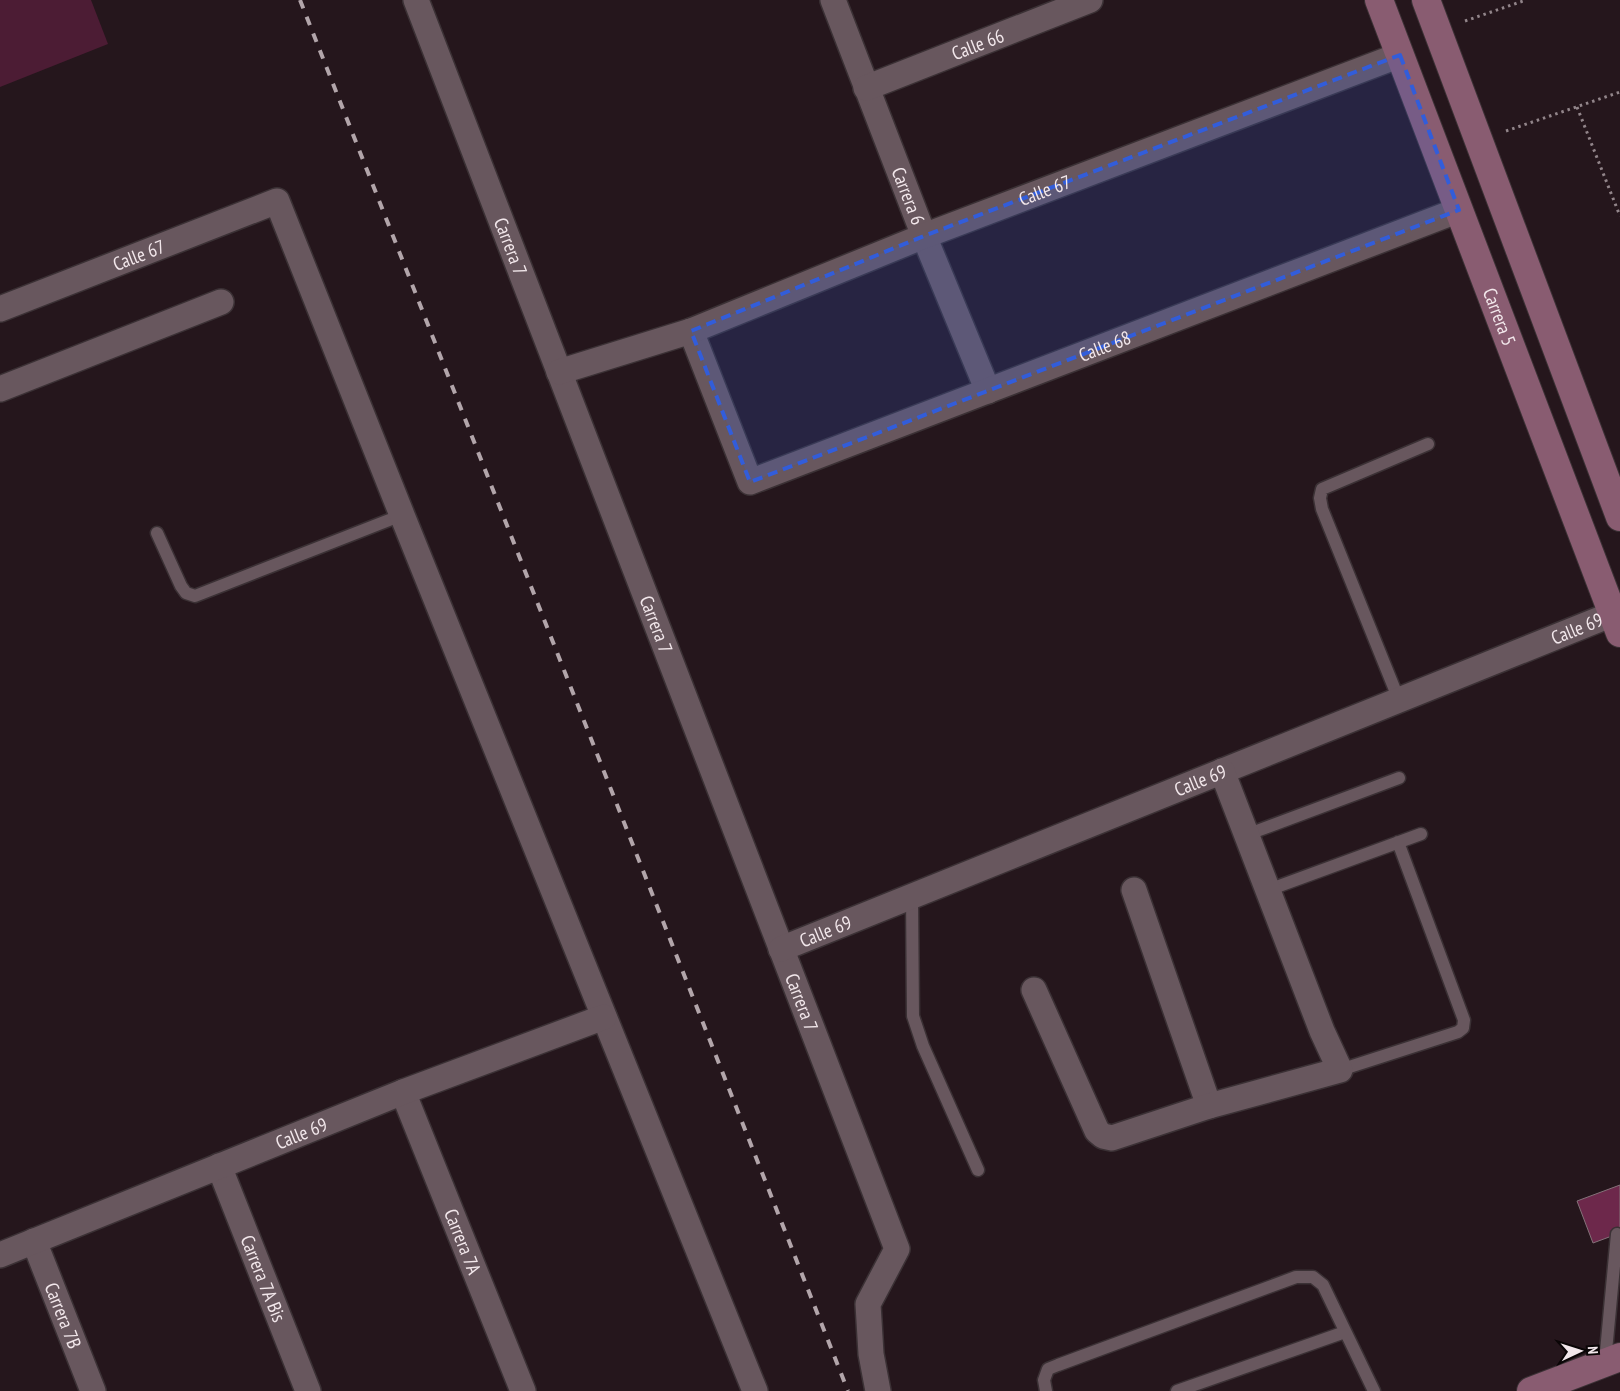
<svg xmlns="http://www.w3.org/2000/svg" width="1620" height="1391" font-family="'PT Sans Narrow',sans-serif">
<rect width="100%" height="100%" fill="#25161c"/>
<path fill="#4c1c34" d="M0 0H91L108 44 0 87Z"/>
<path fill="#6d284b" stroke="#847279" d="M1620 1185V1233L1593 1243 1577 1201Z"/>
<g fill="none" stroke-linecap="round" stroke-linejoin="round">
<g stroke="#3b3135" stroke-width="15">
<path id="lane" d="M157 533 181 586 186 593 195 596 402 515
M1399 700 1322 509 1320 498 1322 489 1428 444
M1246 835 1399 778
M1268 890 1421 834
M912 896 913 1016 923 1046 978 1170
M1340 1070 1458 1032 1463 1028 1464 1020 1398 842
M1605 1362 1617 1234
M1046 1391 1044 1380 1048 1369 1058 1365 1296 1277H1313L1323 1285 1374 1391
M1177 1391 1345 1332"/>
</g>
<g stroke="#3b3135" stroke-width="28">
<g id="street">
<path id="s1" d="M416 0 897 1249 868 1304 871 1354 878 1391"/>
<path id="s2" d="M833 0 924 236 988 391"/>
<path id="s3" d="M866 88 1090 0"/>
<path id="s4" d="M0 309 277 201 402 515 755 1391"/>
<path id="s5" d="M691 331 750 482 1459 210"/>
<path id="s6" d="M559 372 691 331 924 236 1400 55"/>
<path d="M0 389 221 302"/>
<path d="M1134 890 1209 1106"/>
<path id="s7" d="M781 949 1620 611"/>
<path d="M1034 990 1097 1131 1103 1136 1112 1138 1209 1106 1340 1070 1322 1031 1222 771"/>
<path id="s8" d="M403 1092 523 1391"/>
<path id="s9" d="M219 1166 308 1391"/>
<path id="s10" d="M34 1241 93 1391"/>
<path id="s11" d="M0 1255 403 1092 604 1017"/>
</g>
</g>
<g stroke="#3b3135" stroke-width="30">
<g id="secondary">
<path id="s12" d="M1379 0 1620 633"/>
<path d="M1426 0 1620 517"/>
<path d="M1531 1391 1620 1357"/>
</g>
</g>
<path stroke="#92858a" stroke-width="3" stroke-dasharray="2.5 4" stroke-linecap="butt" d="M1465 21 1526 0
M1577 107 1620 216
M1506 131 1620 92"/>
<use href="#lane" stroke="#68575e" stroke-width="12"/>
<use href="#street" stroke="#68575e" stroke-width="25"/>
<use href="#secondary" stroke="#895c71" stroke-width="28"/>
<path stroke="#b2a5aa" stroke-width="4" stroke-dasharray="9 9" stroke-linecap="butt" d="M300 0 848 1391"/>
</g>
<path fill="#325dda" fill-opacity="0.2" stroke="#325dda" stroke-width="4" stroke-dasharray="10 6" stroke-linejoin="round" d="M1400 55 1459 210 750 482 691 331 924 236Z"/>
<g text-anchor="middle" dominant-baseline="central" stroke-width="4" stroke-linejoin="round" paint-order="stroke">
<g font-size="19" fill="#f2e7eb" stroke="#0a0506">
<text stroke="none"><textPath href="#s3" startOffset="120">Calle 66</textPath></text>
<text stroke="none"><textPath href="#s6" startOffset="519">Calle 67</textPath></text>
<text stroke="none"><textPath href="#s2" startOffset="210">Carrera 6</textPath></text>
<text stroke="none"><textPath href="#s1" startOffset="264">Carrera 7</textPath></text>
<text stroke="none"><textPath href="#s4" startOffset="149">Calle 67</textPath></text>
<text stroke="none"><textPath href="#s12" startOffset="339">Carrera 5</textPath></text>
<text stroke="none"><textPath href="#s5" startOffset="542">Calle 68</textPath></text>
<text stroke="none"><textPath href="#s1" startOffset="669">Carrera 7</textPath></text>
<text stroke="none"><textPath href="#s7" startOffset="858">Calle 69</textPath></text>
<text stroke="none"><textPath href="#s7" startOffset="452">Calle 69</textPath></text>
<text stroke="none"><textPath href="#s7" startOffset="48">Calle 69</textPath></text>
<text stroke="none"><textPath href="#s1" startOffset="1074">Carrera 7</textPath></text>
<text stroke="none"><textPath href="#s11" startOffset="325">Calle 69</textPath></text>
<text stroke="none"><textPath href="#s8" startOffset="161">Carrera 7A</textPath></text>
<text stroke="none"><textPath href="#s9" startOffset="121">Carrera 7A Bis</textPath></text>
<text stroke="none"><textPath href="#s10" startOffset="80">Carrera 7B</textPath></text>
</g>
</g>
<g transform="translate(1580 1351) rotate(86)" stroke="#0a0506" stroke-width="4" paint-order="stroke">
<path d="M0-4L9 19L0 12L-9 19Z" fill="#f2e7eb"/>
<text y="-8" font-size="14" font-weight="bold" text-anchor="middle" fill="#f2e7eb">N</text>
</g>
</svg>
